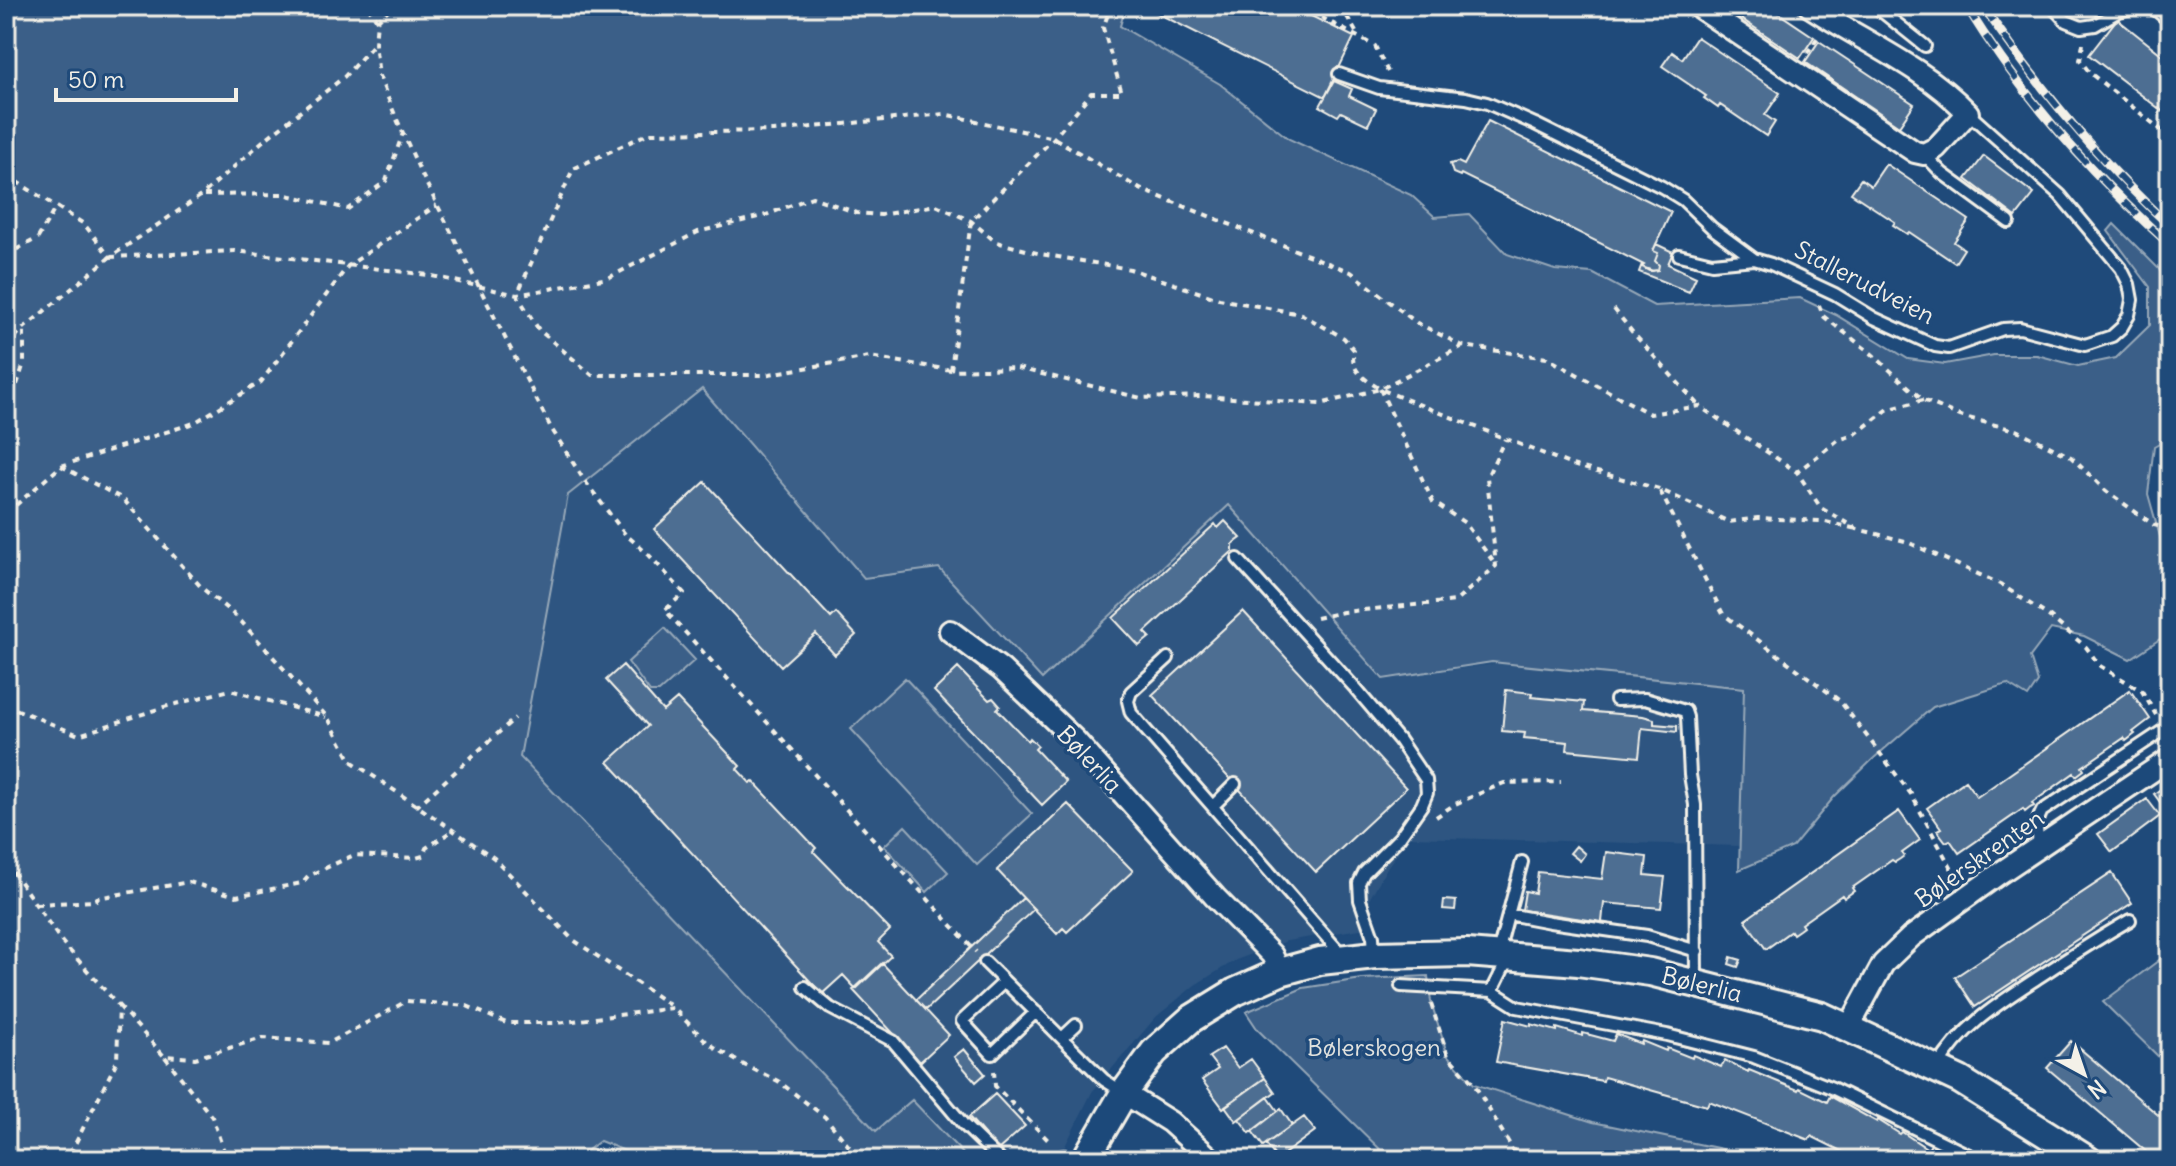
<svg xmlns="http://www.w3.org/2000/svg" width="2176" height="1166" font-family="Delius,sans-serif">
<rect width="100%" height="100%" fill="#1f4a7a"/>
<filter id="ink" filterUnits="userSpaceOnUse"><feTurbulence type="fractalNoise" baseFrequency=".0125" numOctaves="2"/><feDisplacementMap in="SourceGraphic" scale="16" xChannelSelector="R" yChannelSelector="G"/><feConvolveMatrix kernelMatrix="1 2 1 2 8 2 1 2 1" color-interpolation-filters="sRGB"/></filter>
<g filter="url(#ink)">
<path fill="#2d5581" d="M702 389 864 578 939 568 1042 679 1229 504 1383 679 1502 663 1744 688 1739 846 1410 837 1388 866 1370 898 1366 928 1287 941 1236 960 1195 985 1156 1017 1092 1092 1058 1160H969L912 1100 877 1132 520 757 568 495Z"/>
<path fill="#3a5f88" stroke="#97a8b8" stroke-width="2" d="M6 6H1126L1120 26 1220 84 1289 139 1411 195 1435 217 1469 214 1507 254 1555 270 1592 273 1654 306 1800 298 1836 315 1908 359 1945 364 1994 355H2037L2078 366 2116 358 2150 325V287L2108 231 2114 224 2159 269 2170 288V437L2154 446 2148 494 2170 572V617L2166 635 2130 659 2084 636 2051 629 2030 657 2038 682 2028 697 2007 684 1933 707 1874 758 1834 797 1793 847 1739 870 1744 688 1492 662 1383 679 1229 505 1042 679 939 568 864 578 702 389 568 495 520 757 876 1131 912 1100 969 1160H647L600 1141 575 1160H6Z
M665 628 695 660 659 692H650L628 662Z
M905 678 1032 814 977 865 851 729Z
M905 826 948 872 927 892 884 846Z
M2170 952V1068L2103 1002Z
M1428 976 1431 1002 1448 1056 1474 1084 1593 1122 1775 1160H1391L1258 1030 1246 1012 1303 988 1362 979Z"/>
<path fill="#4d6e92" stroke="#f4f1e8" stroke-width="2" d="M1143 6H1291L1354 37 1325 97Z
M1722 6H1768L1814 37 1800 58Z
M2084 6H2105L2097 16Z
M2117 19 2170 61V117L2089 55Z
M1697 37 1780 93 1765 115 1775 122 1766 136 1720 105 1718 108 1704 98 1706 96 1662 66 1672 52 1682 59Z
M1819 41 1914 104 1899 126 1805 62Z
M1334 81 1352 89 1349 96 1376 109 1368 125 1341 112 1338 116 1320 106Z
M1488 121 1671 212 1653 251 1658 253 1655 261 1659 265 1658 270 1653 271 1642 267 1644 265 1461 174 1460 176 1453 173 1450 164 1458 162 1464 165Z
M1984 156 2034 194 2016 217 1966 179Z
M1886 164 1969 220 1954 242 1964 249 1955 263 1909 232 1907 234 1893 225 1895 222 1851 193 1861 179 1871 186Z
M1656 244 1673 252 1668 264 1696 277 1689 292 1639 272 1642 264V267L1649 271 1658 270 1659 265 1655 261 1658 253 1653 251Z
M705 482 831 618 836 613 856 635 835 655 816 634 781 666 654 529Z
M1225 521 1241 538 1233 544V551L1145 632 1150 637 1139 646 1113 618 1215 524 1218 528Z
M1243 611 1406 788 1316 872 1152 695Z
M623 665 663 711 677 699 740 766 737 769 750 783 753 781 816 848 813 851 890 930 878 942 891 956 856 989 843 975 822 994 608 762 648 726 606 680Z
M958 668 989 700 993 698 1000 706 997 709 1028 741 1030 738 1038 746 1035 749 1066 782 1042 805 934 691Z
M1506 690 1532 693 1531 697 1584 702 1583 711 1643 716 1654 719V724L1677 726V732L1642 728 1639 757 1567 750 1568 742 1524 738 1525 733 1502 731Z
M2130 690 2150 719 2133 732 2135 734 2126 741 2124 738 2082 767 2084 770 2076 776 2074 773 2032 803 2034 806 2030 808 2025 812 2023 809 1959 853 1950 840 1946 842 1937 830 1941 828 1927 808 1965 781 1977 797Z
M2169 783 2170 807 2166 810 2154 794Z
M2147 799 2160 816 2112 852 2098 834Z
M1068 804 1133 871 1067 932 1063 928 1057 934 997 870Z
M1899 811 1920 840 1902 853 1904 856 1900 859 1895 862 1892 860 1852 888 1854 891 1844 898 1842 895 1801 924 1803 927 1799 930 1793 934 1791 931 1766 949 1745 920Z
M1576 846 1585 854 1580 861 1570 853Z
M1606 852 1647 857 1645 875 1665 877 1661 908 1604 903 1602 922 1522 910 1525 891 1535 893 1538 872 1602 879Z
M2112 873 2132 903 1975 1007 1955 977Z
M1023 898 1034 909 926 1010 916 1000Z
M1444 900 1456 901 1455 910 1443 909Z
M1731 957 1741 960 1738 967 1729 964Z
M882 963 949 1035 920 1062 853 990Z
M1505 1019 1531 1026V1024L1557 1031V1028L1583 1036V1033L1613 1041 1616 1034 1641 1044 1642 1041 1666 1051 1667 1048 1692 1058 1693 1055 1721 1067 1725 1060 1748 1072 1749 1070 1798 1090 1799 1088 1827 1102 1830 1096 1877 1122 1878 1120 1900 1134 1902 1132 1928 1149 1932 1143 1953 1159 1955 1157 1958 1160H1859L1811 1136 1809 1140 1709 1101 1707 1106 1604 1077 1603 1081 1496 1062Z
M2071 1041 2170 1125V1160H2156L2047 1068Z
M1223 1048 1238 1068 1251 1059 1265 1078 1223 1108 1202 1080 1218 1069 1209 1057Z
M964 1049 985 1074 976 1082 954 1057Z
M1265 1078 1275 1092 1236 1121 1225 1106Z
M995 1094 1025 1126 998 1150 969 1117Z
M1268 1097 1278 1111 1250 1133 1239 1119Z
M1281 1109 1292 1125 1263 1146 1252 1131Z
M1304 1117 1315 1131 1277 1159 1266 1144Z"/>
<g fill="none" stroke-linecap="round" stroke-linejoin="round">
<g stroke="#f4f1e8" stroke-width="16">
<path id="service" d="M1875 6 1925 46
M2052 6 2066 21 2081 27 2095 25 2119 11 2138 6
M1339 74 1379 88 1466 98 1487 103 1535 124 1662 187 1683 200 1712 228 1754 259 1771 264 1835 294 1874 318 1935 346 1949 348 2003 329 2020 328 2085 345 2112 336 2122 327 2129 315 2132 300 2129 284 2121 268 2060 195 1968 113
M1924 154 1942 173 2009 222
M1679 255 1712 263 1754 259
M1238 559 1355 688 1399 740 1426 780 1427 793 1422 805 1399 838 1364 873 1359 883 1360 900 1373 937 1374 953
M1168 658 1131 692 1128 701 1131 713 1343 956
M1616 700 1645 699 1685 711 1687 717 1690 775 1695 805 1696 981
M1213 806 1235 784
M2041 846C2036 832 2035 824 2042 811L2170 726
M1508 914 1550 922 1647 936 1697 951
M1498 953 1522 862
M985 962 1104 1080 1123 1092
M1004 982 962 1021 992 1054 1036 1012
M1401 986 1492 991 1517 1007 1667 1035 1754 1057 1832 1088 1979 1160
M805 987 830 1008 893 1041 963 1124 1000 1160
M1492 991 1509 957
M1062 1038 1076 1025
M1937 1068C1962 1025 2001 1002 2042 975 2071 956 2100 937 2130 920
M1046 1160 1064 1156 1084 1158"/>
</g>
<g stroke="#f4f1e8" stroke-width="26">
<path id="minor" d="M1697 6 1915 152 1924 154 1936 148 1968 113C1923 66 1862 41 1809 6
M2159 6 2170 15
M950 631 1001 669 1075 740 1215 897 1272 955 1280 972
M1848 1029 1883 964 1911 937 2000 873 2170 759
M1124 1093 1170 1122 1212 1160"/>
</g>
<g stroke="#f4f1e8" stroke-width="32">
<path id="tertiary" d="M1085 1160 1124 1093 1154 1052 1191 1019 1235 992 1280 972 1320 961 1375 955 1467 953 1578 962 1650 972 1822 1016 1960 1080 2088 1160"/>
</g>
<path stroke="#f4f1e8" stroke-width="4" stroke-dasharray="6 6" stroke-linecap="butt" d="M368 6 377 21 375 43 379 76 395 115 420 171 551 428 584 480 625 534 648 554 684 593 665 610 976 952
M1300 6 1375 46 1388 72
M1341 6 1356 32
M377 21 392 6
M2083 44 2080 60 2090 73 2170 137
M1807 53 1818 37
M6 175 84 224 110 257
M204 195 283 194 348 209 386 181 403 133
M6 255 38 238 56 207
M110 257 235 251 428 275 517 295 608 278 698 232 766 215 812 197 857 213 881 215 936 205 971 221 996 242 1041 254 1130 269 1219 299 1301 314 1344 338 1354 350C1349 371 1365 379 1380 389L1572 465 1659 489 1729 522 1758 518 1821 521 1857 529
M1819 305 1823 316 1871 353 1923 400 1960 416 2019 431 2071 457 2106 491 2154 525 2170 529
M1614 309 1633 333 1699 406
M6 346 24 328 110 257 202 195 263 141 344 77 375 43
M1463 346 1380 389 1320 404 1203 396 1141 398 1017 368 951 370 869 357 764 375H592L539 330 517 295 573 169 649 133 773 131 944 114 1054 138 1140 189 1351 272 1417 323 1463 346 1547 358 1650 414 1699 406 1797 472
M951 370 971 221 1054 138 1091 93H1122L1103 28 1111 6
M1380 389 1433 502 1465 523 1495 564
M1923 400 1887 410 1854 435 1838 440 1797 472 1821 508 1857 529 1905 541 2000 584 2050 617 2086 647 2100 666 2142 691 2156 715
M6 419 24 363V330
M61 466 123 499 202 588 238 618 328 718 351 761 494 858 572 939 671 1006
M1660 491 1723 614 1840 701 1911 794 1956 877
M6 527 16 505 61 466 194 423 261 382 348 266 437 205
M1316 618 1343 612 1456 601 1496 566 1487 477 1505 439
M6 703 15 709 79 735 164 707 230 690 326 717
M416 807 515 718
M1436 817 1455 804 1504 783 1561 782
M6 862 62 942 119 1006 117 1061 67 1160
M36 904 96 901 97 898 189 882 236 896 302 883 308 876 354 855 416 858 423 856 426 848 452 831
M1431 1004 1448 1056 1474 1084 1519 1160
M119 1006 164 1056 195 1058 263 1038 329 1043 407 1001 467 1006 506 1023H557L673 1008 708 1043 740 1063 778 1081 825 1117 860 1160
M165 1057 212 1117 227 1160
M994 1071 995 1086 1051 1143"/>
<use href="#service" stroke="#1f4a7a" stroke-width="10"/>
<use href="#minor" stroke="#1f4a7a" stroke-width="20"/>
<use href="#tertiary" stroke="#1f4a7a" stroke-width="26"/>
<g stroke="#f4f1e8" stroke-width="9">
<path id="rail" d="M1966 6C2021 95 2092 175 2170 245
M1983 6C2038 87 2098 160 2170 226"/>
</g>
<use href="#rail" stroke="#1f4a7a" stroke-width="6" stroke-dasharray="18" stroke-linecap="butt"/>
</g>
</g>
<g text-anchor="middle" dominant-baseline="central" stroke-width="7" stroke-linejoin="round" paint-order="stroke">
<g font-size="24" fill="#f4f1e8" stroke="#1f4a7a">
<text transform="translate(1865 282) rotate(27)">Stallerudveien</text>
<text transform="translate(1090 759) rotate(47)">Bølerlia</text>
<text transform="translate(1979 858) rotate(-35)">Bølerskrenten</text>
<text transform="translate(1702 984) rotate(14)">Bølerlia</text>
</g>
<g font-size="24" fill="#e1e2de" stroke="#1f4a7a">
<text x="1374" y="1047">Bølerskogen</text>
</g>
</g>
<rect width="2176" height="1166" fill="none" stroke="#1f4a7a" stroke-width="32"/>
<rect x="16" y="16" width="2144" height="1134" fill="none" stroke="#f4f1e8" stroke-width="3" filter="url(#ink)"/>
<g transform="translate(2084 1074) rotate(140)" stroke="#1f4a7a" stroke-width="6" paint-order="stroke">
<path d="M0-6L14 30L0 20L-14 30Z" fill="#f4f1e8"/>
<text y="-12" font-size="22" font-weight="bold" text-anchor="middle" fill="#f4f1e8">N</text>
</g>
<path d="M56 88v12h180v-12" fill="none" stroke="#f4f1e8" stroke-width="4"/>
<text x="68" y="88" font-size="24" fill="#f4f1e8" stroke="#1f4a7a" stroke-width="6" paint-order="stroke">50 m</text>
</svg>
